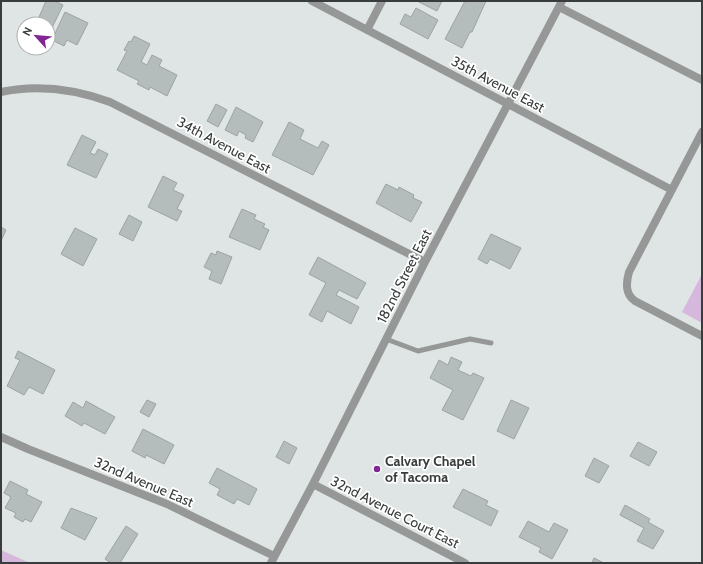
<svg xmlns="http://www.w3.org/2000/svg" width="703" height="564" font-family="Cabin,sans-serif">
<rect width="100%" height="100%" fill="#dee5e4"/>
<path fill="#d7b8dd" d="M702 274V323L682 312Z
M1 550 30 563H1Z"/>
<path fill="#b5bcbc" stroke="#9da3a3" d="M46 1H55L63 5 50 32 48 31V24H36Z
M417 1H442L437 11Z
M465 1H486L472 32H470L462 48 445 39Z
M416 8 438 20 428 39 400 24 405 14 411 17Z
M65 12 88 23 77 45 67 40 64 46 52 40Z
M134 36 150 44 141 62 147 65 152 55 162 60 159 66 177 75 167 96 150 87 149 90 137 84 139 81 117 70 127 51 124 50 129 41 131 42Z
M216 104 227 110 218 127 207 121Z
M236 107 263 122 253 142 245 138 246 135 239 131 237 136 225 130Z
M289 122 304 130 300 139 318 148 322 141 329 145 313 175 272 155Z
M82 135 96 142 90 153 95 155 98 149 108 154 96 178 67 165Z
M163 176 177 183 173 190 184 195 177 209 182 211 177 221 148 207Z
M386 184 398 190 399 187 414 195 413 198 422 202 411 222 376 203Z
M242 209 256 215 254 219 265 224 263 227 269 230 260 250 229 237Z
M129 215 142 222 133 241 119 234Z
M1 227 6 230 1 241Z
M75 228 97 239 83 266 61 254Z
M491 234 521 248 510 269 490 259 487 264 478 259Z
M217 251 232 257 221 284 209 279 212 271 204 267 211 253 216 255Z
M318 257 366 283 357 299 339 290 336 295 359 307 351 324 327 311 322 322 309 315 326 283 309 274Z
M18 351 55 370 43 394 29 387 24 395 7 386 20 360 15 358Z
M451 357 462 362 458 370 471 376 473 373 484 378 463 420 442 410 453 390 430 378 439 360 448 365Z
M147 400 156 404 149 417 140 412Z
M511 400 529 408 514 439 497 431Z
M86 401 115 417 105 434 84 423 82 426 65 416 73 402 83 408Z
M143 429 174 445 164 464 146 455 145 458 132 451Z
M284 441 297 448 289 464 276 457Z
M638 442 657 452 649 466 630 456Z
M594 458 609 466 599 483 585 476Z
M217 468 257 489 249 505 237 499 234 504 217 495 220 489 209 483Z
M10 481 28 490 26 494 42 502 31 522 25 519 23 522 14 517 16 513 5 508 11 497 4 493Z
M463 489 488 501 486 505 498 511 491 526 453 507Z
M625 505 650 519 648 522 664 531 653 549 637 541 644 528 620 515Z
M71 508 97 518 85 540 61 528Z
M528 521 549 532 554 523 568 530 552 559 539 552 541 548 519 537Z
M126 526 138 534 120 563H111L105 559Z
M594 558 604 563H592Z"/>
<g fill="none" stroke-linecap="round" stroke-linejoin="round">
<path stroke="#959897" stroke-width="5" d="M386 339 418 351 470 339 491 343"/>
<path stroke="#959897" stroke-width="8" d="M312 1 672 190
M559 7 702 80
M367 30 382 1
M1 92C39 84 74 89 110 102L425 262
M702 132 629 272C626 283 625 294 635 301L702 336
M1 437 28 449 167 504 274 556
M313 484 465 563
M271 563 313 484 425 262 562 1"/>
</g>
<circle fill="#812693" stroke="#fff" stroke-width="1.5" cx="377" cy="469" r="4"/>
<g text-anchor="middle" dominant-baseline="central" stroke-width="3.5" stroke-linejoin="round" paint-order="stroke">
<g font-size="14" fill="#393c3c" stroke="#fff">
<text transform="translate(498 84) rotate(28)">35th Avenue East</text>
<text transform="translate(224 145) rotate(28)">34th Avenue East</text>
<text transform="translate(404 276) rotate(-63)">182nd Street East</text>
<text transform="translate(144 482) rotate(23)">32nd Avenue East</text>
<text transform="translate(395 512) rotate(27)">32nd Avenue Court East</text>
</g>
<g font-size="14" font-weight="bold" fill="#393c3c" stroke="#fff" text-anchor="start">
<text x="385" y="461">Calvary Chapel<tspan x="385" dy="16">of Tacoma</tspan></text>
</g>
</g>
<rect width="703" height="564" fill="none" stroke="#393c3c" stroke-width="4"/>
<g transform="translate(36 36) rotate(297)"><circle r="19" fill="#ffffff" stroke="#b0b1b1"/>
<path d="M0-3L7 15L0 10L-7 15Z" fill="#812693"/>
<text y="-6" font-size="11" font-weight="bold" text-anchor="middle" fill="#393c3c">N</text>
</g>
</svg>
